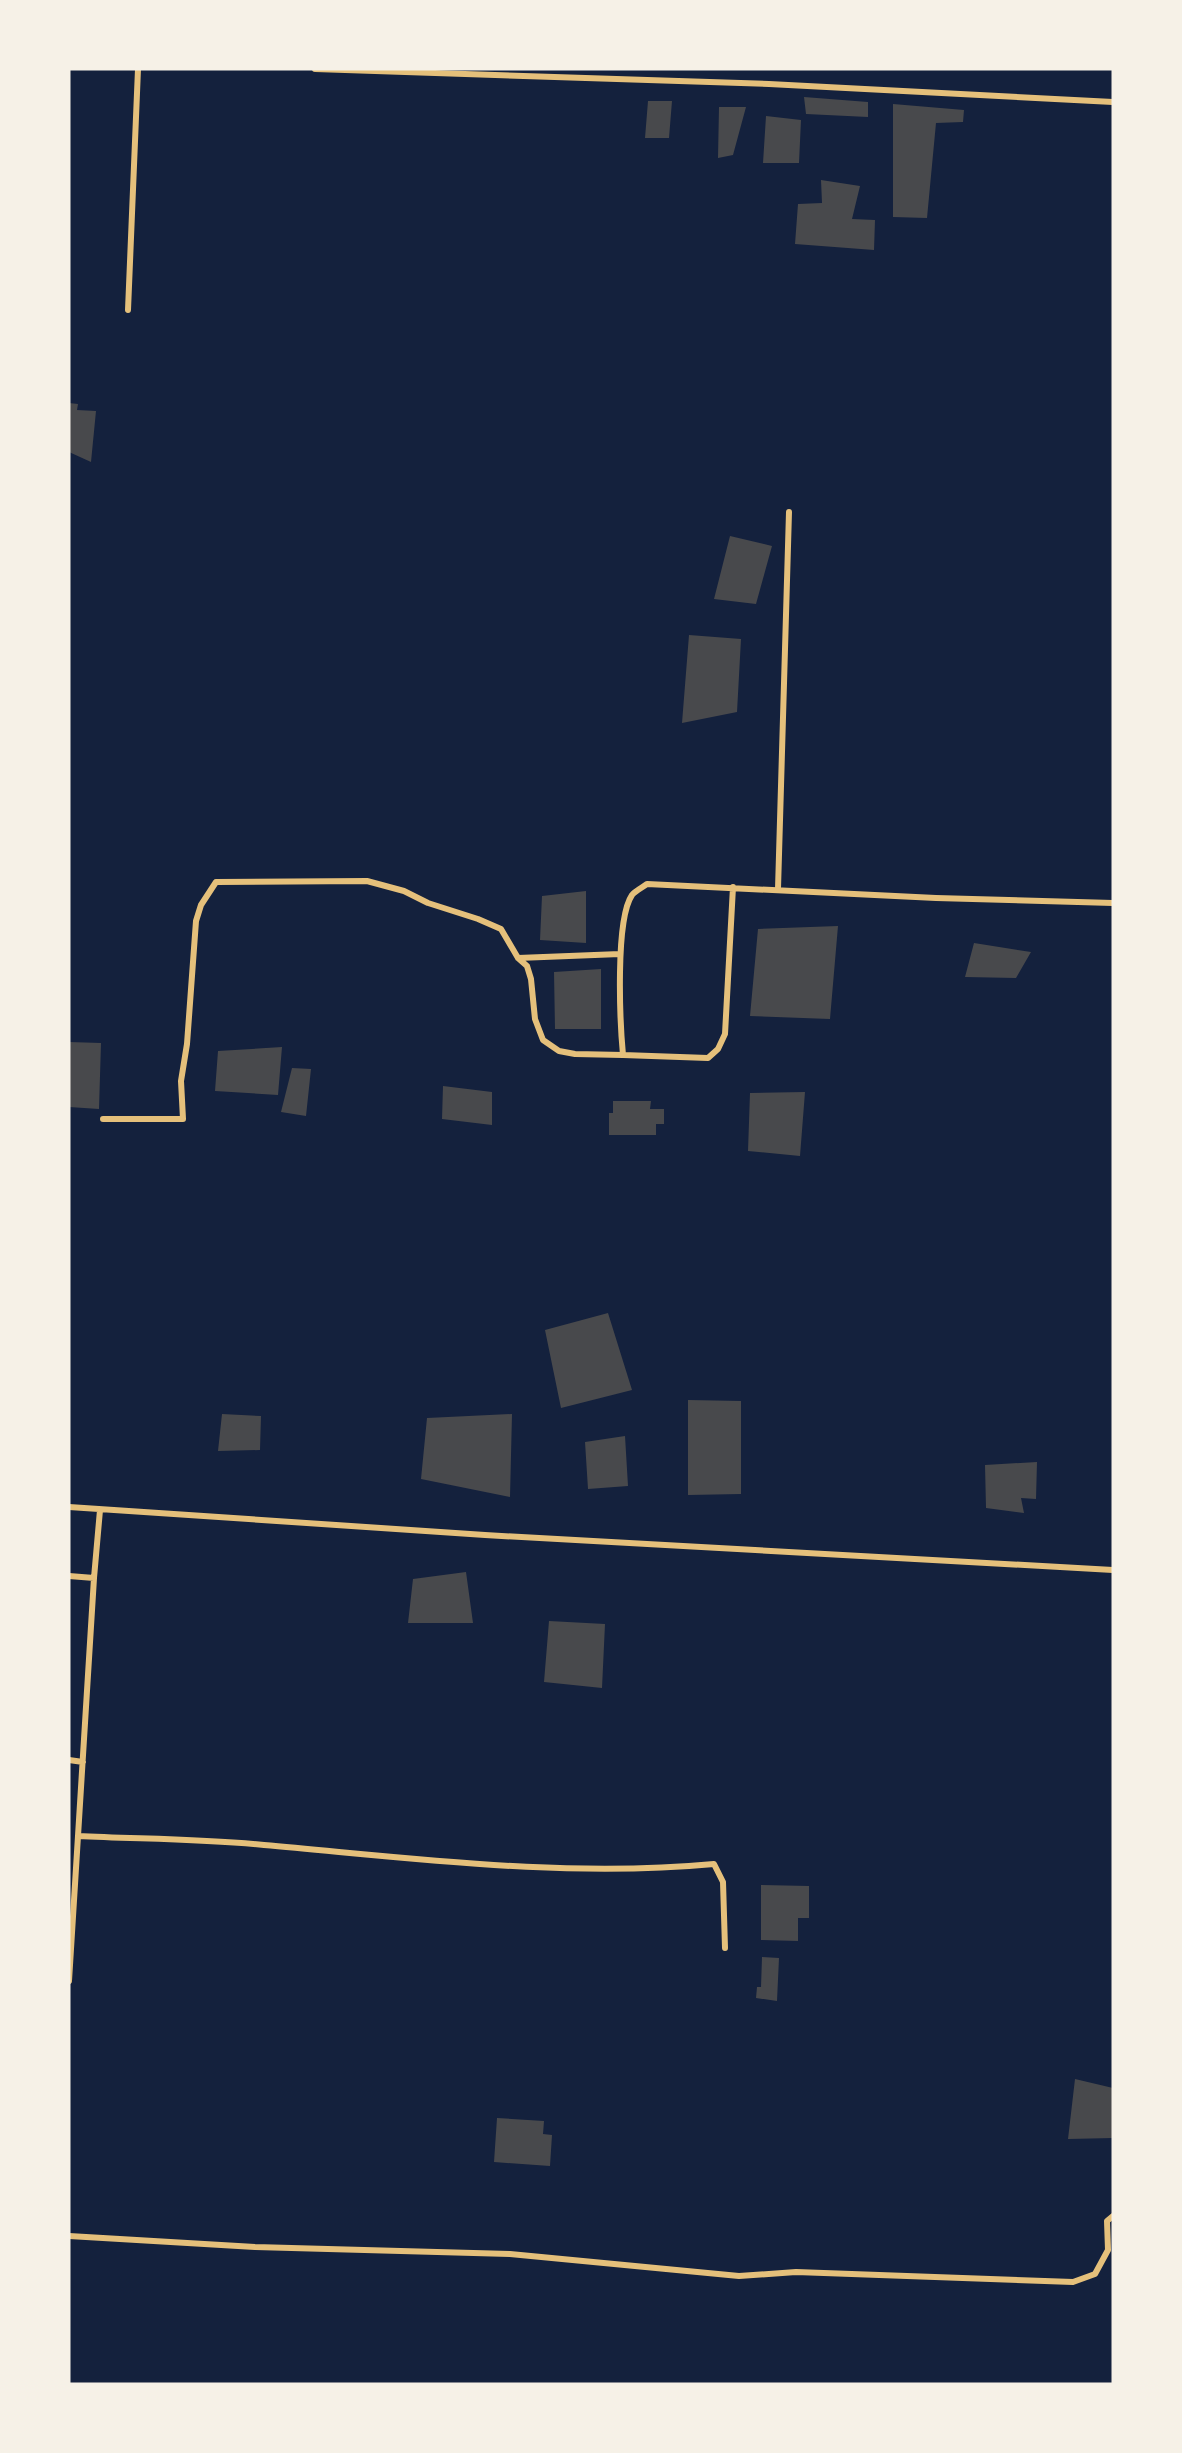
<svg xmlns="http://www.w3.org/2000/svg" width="1182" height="2453" font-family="Merriweather,serif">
<rect width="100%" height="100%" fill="#14213d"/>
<path fill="#48494c" d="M804 97 868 102V117L806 114Z
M648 101H672L669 138H645Z
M893 104 964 110 963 122 936 123 927 218 893 217Z
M719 107H746L733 155 718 158Z
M766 116 801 120 799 163H763Z
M821 180 860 186 852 219 875 220 874 250 795 244 798 204 822 203Z
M69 403 78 404 77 410 96 411 91 462 69 452Z
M730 536 772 546 756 604 714 599Z
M689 635 741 639 737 712 682 723Z
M586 891V943L540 940 542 896Z
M838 926 830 1019 750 1016 758 929Z
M974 943 1031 952 1016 978 965 977Z
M601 969V1029H555L554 972Z
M69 1042 101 1043 99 1109 69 1107Z
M282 1047 278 1095 215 1091 218 1051Z
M292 1068 311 1069 306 1116 281 1112Z
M443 1086 492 1092V1125L442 1119Z
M805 1092 800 1156 748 1151 750 1093Z
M613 1101H651L650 1109H664V1124H656V1135H609V1113H613Z
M608 1313 632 1390 561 1408 545 1330Z
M688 1400 741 1401V1494L688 1495Z
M222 1414 261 1416 260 1450 218 1451Z
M512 1414 510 1497 421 1479 427 1418Z
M625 1436 628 1486 588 1489 585 1442Z
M1037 1462 1036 1499 1021 1498 1024 1513 986 1508 985 1465Z
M466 1572 473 1623H408L413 1579Z
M549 1621 605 1624 602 1688 544 1682Z
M761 1885 809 1886V1918H798V1941L761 1940Z
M762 1957 779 1958 777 2001 756 1998 757 1987H761Z
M1075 2079 1113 2088V2138L1068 2139Z
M497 2118 544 2121 543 2134 552 2135 550 2166 494 2162Z"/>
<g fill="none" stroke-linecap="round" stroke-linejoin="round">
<path stroke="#e5c07b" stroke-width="6" d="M315 69 769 84 1113 102
M128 310 138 69
M778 889 789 512
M518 958 620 954
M623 1055 708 1058 718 1049 725 1034 733 887
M103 1119H183L181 1081 187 1044 196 921 201 905 216 882 367 881 404 891 428 903 478 919 501 929 518 958 527 966 531 979 535 1019 543 1040 559 1051 575 1054 623 1055C620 1023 615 920 632 895 635 891 643 887 647 884L936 898 1113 903
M69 1507 485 1535 1113 1570
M69 1576 94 1578
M69 1760 83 1762
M78 1836C140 1839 203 1839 264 1845 413 1858 564 1878 714 1864L723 1882 725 1948
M69 1981 94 1578 100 1510
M69 2236 255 2247 510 2254 739 2276 796 2272 1073 2282 1095 2274 1108 2250 1107 2221 1113 2216"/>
</g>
<rect width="1182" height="2453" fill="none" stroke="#f6f1e7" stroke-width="141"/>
</svg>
